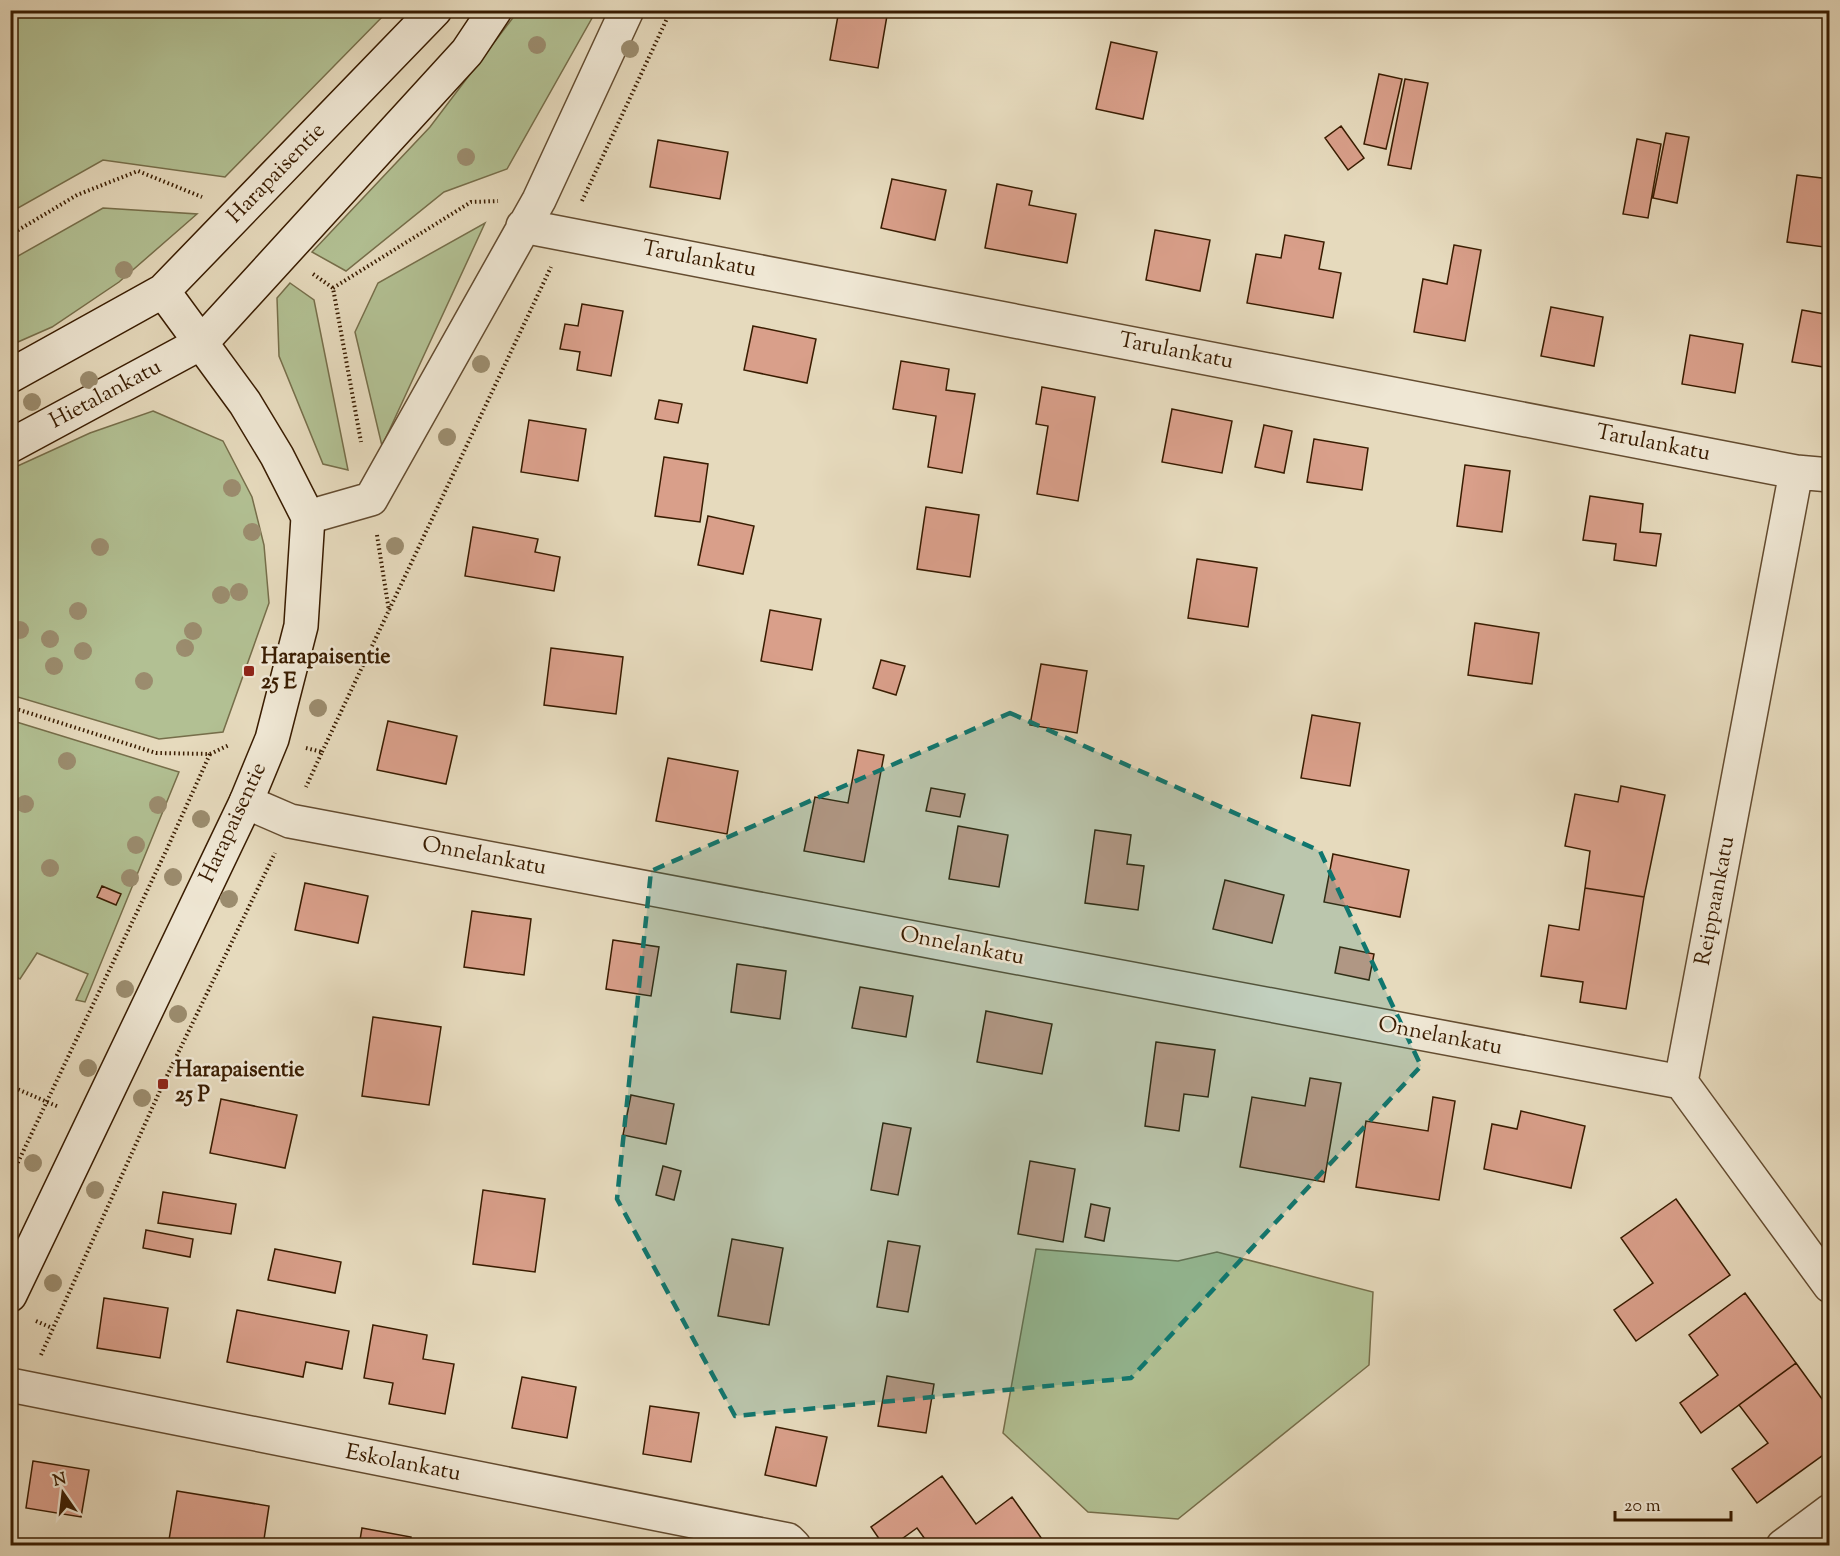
<svg xmlns="http://www.w3.org/2000/svg" width="1840" height="1556" font-family="'Sorts Mill Goudy',serif">
<rect width="100%" height="100%" fill="#e6dabd"/>
<filter id="stains"><feTurbulence type="fractalNoise" baseFrequency=".00333" numOctaves="4"/><feColorMatrix values="0 0 0 0 .2 0 0 0 0 .09 0 0 0 0 .02 0 0 0 .5 -.17"/></filter>
<radialGradient id="worn" r=".72"><stop offset=".6" stop-color="#630" stop-opacity="0"/><stop offset="1" stop-color="#630" stop-opacity=".3"/></radialGradient>
<path fill="#b2c093" stroke="#766e4a" stroke-width="1.5" d="M22 10H388V11L225 177 103 160 11 212V19Z
M518 11H596L507 169 444 192 346 271 312 252 430 127Z
M103 208 197 214 119 282 52 327 11 345V260Z
M485 223 382 446 355 332 378 283Z
M290 283 314 300 348 470 323 464 279 356 277 298Z
M153 411 223 441 252 497 264 545 269 603 223 732 159 739 11 695V469L90 433Z
M10 720 179 772 85 1002 76 1000 88 974 37 953 20 979 11 973Z
M1036 1249 1178 1261 1217 1252 1373 1292 1369 1365 1178 1519 1088 1512 1003 1433Z"/>
<path fill="#d99f8a" stroke="#391c01" stroke-width="1.5" d="M839 10H888L878 68 830 60Z
M1111 42 1157 52 1143 119 1096 109Z
M1379 74 1402 79 1386 149 1364 144Z
M1405 79 1428 83 1411 169 1388 165Z
M1341 126 1364 158 1348 170 1325 138Z
M1666 133 1689 137 1677 203 1653 198Z
M1637 139 1661 144 1648 218 1623 214Z
M658 140 728 152 720 199 650 187Z
M1797 175 1830 179V209L1824 247 1787 242Z
M892 179 946 190 935 240 881 228Z
M997 184 1032 191 1029 205 1076 214 1067 263 985 248Z
M1155 230 1210 240 1200 291 1146 280Z
M1285 235 1324 242 1319 269 1341 273 1333 318 1247 303 1256 254 1281 258Z
M1454 245 1481 250 1465 341 1414 332 1423 279 1447 284Z
M582 304 623 311 611 376 577 370 580 352 560 349 565 324 578 326Z
M1551 307 1603 317 1594 366 1541 356Z
M1802 310 1830 315V368L1792 362Z
M753 326 816 339 807 383 744 370Z
M1690 335 1743 344 1735 393 1682 384Z
M901 361 949 369 946 390 975 394 962 473 928 467 936 416 893 409Z
M1042 387 1095 397 1078 501 1037 494 1048 426 1036 424Z
M659 400 682 404 678 423 655 419Z
M1172 409 1232 421 1222 473 1162 462Z
M529 420 586 429 578 481 521 472Z
M1264 425 1292 431 1284 473 1255 467Z
M1314 439 1368 448 1362 490 1307 482Z
M664 457 708 464 700 522 655 516Z
M1465 465 1510 471 1502 532 1457 526Z
M1590 496 1643 504 1640 532 1661 534 1656 566 1614 560 1616 544 1583 540Z
M926 507 979 515 970 577 917 569Z
M708 516 754 526 743 574 698 565Z
M473 527 538 539 535 552 560 557 554 591 465 576Z
M1197 559 1257 568 1248 627 1188 618Z
M770 610 821 619 812 670 761 661Z
M1475 623 1539 633 1532 684 1468 675Z
M551 648 623 657 616 714 544 705Z
M881 660 905 666 896 695 873 688Z
M1041 664 1087 671 1077 733 1030 725Z
M1312 715 1360 723 1350 786 1301 778Z
M388 721 457 736 446 784 377 770Z
M858 750 884 755 864 862 804 851 815 797 848 803Z
M668 758 738 771 727 834 656 821Z
M1621 786 1665 795 1644 897 1585 888 1590 851 1565 846 1575 794 1618 802Z
M931 788 965 794 960 817 926 811Z
M958 826 1008 835 999 887 949 879Z
M1095 830 1131 835 1127 864 1144 866 1138 910 1085 903Z
M1333 854 1409 870 1400 917 1324 902Z
M1225 880 1284 895 1272 943 1213 929Z
M305 883 368 896 358 943 295 930Z
M102 886 121 894 116 905 97 897Z
M1585 888 1644 897 1626 1009 1580 1002 1583 982 1541 976 1549 925 1579 930Z
M472 911 531 919 524 975 464 967Z
M613 940 659 947 651 996 606 989Z
M1340 947 1374 954 1369 980 1335 973Z
M737 964 786 971 780 1019 731 1012Z
M860 987 913 996 906 1037 852 1028Z
M986 1011 1052 1024 1042 1074 977 1062Z
M373 1017 441 1027 429 1105 362 1096Z
M1156 1042 1215 1050 1208 1097 1184 1094 1179 1131 1145 1126Z
M1310 1078 1341 1083 1324 1182 1240 1167 1252 1097 1305 1106Z
M631 1095 674 1104 666 1144 623 1135Z
M1433 1097 1455 1101 1439 1200 1356 1187 1366 1121 1428 1131Z
M221 1099 297 1115 285 1168 210 1153Z
M1521 1111 1585 1126 1571 1188 1484 1169 1492 1124 1517 1129Z
M883 1123 911 1128 898 1195 871 1190Z
M1030 1161 1075 1169 1063 1242 1018 1234Z
M663 1166 681 1171 674 1200 656 1195Z
M483 1190 545 1199 535 1272 473 1264Z
M163 1192 236 1204 231 1234 158 1223Z
M1676 1199 1730 1275 1636 1341 1614 1310 1653 1283 1621 1238Z
M1091 1204 1110 1208 1104 1241 1085 1237Z
M146 1230 193 1239 190 1257 143 1248Z
M732 1239 783 1248 769 1325 718 1316Z
M888 1241 920 1246 908 1312 877 1307Z
M275 1249 341 1262 335 1293 268 1280Z
M1745 1293 1796 1363 1701 1433 1680 1403 1718 1375 1689 1335Z
M104 1298 168 1308 160 1358 97 1348Z
M237 1310 349 1331 342 1369 306 1362 303 1377 227 1362Z
M373 1325 427 1335 423 1359 454 1364 445 1414 389 1404 393 1383 364 1378Z
M1796 1363 1830 1410V1450L1757 1503 1732 1469 1768 1443 1739 1405Z
M887 1376 934 1384 926 1433 878 1426Z
M522 1377 576 1387 567 1438 512 1428Z
M650 1406 699 1413 691 1462 643 1454Z
M776 1427 827 1437 816 1486 765 1475Z
M33 1461 89 1470 81 1517 26 1508Z
M942 1476 976 1524 1012 1497 1042 1539 1032 1546H930L917 1528 892 1546H884L871 1527Z
M177 1491 269 1506 263 1546H236L218 1542V1546H168Z
M362 1528 411 1537 409 1546H359Z"/>
<g fill="none" stroke-linecap="round" stroke-linejoin="round">
<g stroke="#644c30" stroke-width="36">
<path id="street" d="M523 226 1796 472 1830 475
M1796 472 1681 1082 1830 1286
M308 517 371 499 539 200 627 10
M246 802 290 821 1681 1082
M10 1385 788 1540 794 1546
M1783 1546 1830 1511"/>
</g>
<g stroke="#391c01" stroke-width="36">
<path id="secondary" d="M10 376 163 291 435 10
M10 446 201 343 467 52 495 10
M10 1295 246 802 272 739 301 626 308 517 277 456 245 403 163 291"/>
</g>
<path stroke="#391c01" stroke-width="4" stroke-dasharray="1.5 3" stroke-linecap="butt" d="M582 201 671 10
M10 235 77 195 138 171 202 197
M313 274 333 288 361 442
M333 288 471 202 498 201
M377 535 389 611
M10 707 156 753 210 754 229 745
M306 748 322 752 306 787
M322 752 551 267
M10 1086 59 1107
M10 1179 166 851 210 754
M36 1321 52 1328
M41 1355 163 1084 275 853"/>
<use href="#street" stroke="#efe7d4" stroke-width="33"/>
<use href="#secondary" stroke="#efe7d4" stroke-width="33"/>
</g>
<g fill="#9b8c6e">
<circle cx="537" cy="45" r="9"/>
<circle cx="630" cy="49" r="9"/>
<circle cx="466" cy="157" r="9"/>
<circle cx="124" cy="270" r="9"/>
<circle cx="481" cy="364" r="9"/>
<circle cx="89" cy="380" r="9"/>
<circle cx="32" cy="402" r="9"/>
<circle cx="447" cy="437" r="9"/>
<circle cx="232" cy="488" r="9"/>
<circle cx="252" cy="532" r="9"/>
<circle cx="395" cy="546" r="9"/>
<circle cx="100" cy="547" r="9"/>
<circle cx="239" cy="592" r="9"/>
<circle cx="221" cy="595" r="9"/>
<circle cx="78" cy="611" r="9"/>
<circle cx="20" cy="630" r="9"/>
<circle cx="193" cy="631" r="9"/>
<circle cx="50" cy="639" r="9"/>
<circle cx="185" cy="648" r="9"/>
<circle cx="83" cy="651" r="9"/>
<circle cx="54" cy="666" r="9"/>
<circle cx="144" cy="681" r="9"/>
<circle cx="318" cy="708" r="9"/>
<circle cx="67" cy="761" r="9"/>
<circle cx="25" cy="804" r="9"/>
<circle cx="158" cy="805" r="9"/>
<circle cx="201" cy="819" r="9"/>
<circle cx="136" cy="845" r="9"/>
<circle cx="50" cy="868" r="9"/>
<circle cx="173" cy="877" r="9"/>
<circle cx="130" cy="878" r="9"/>
<circle cx="229" cy="899" r="9"/>
<circle cx="125" cy="989" r="9"/>
<circle cx="178" cy="1014" r="9"/>
<circle cx="88" cy="1068" r="9"/>
<circle cx="142" cy="1098" r="9"/>
<circle cx="33" cy="1163" r="9"/>
<circle cx="95" cy="1190" r="9"/>
<circle cx="53" cy="1283" r="9"/>
</g>
<path fill="#0f766e" fill-opacity="0.2" stroke="#0f766e" stroke-width="4.5" stroke-dasharray="12 8" stroke-linejoin="round" d="M1010 713 1320 851 1421 1066 1131 1378 735 1416 617 1199 651 871Z"/>
<g fill="#8f2418" stroke="#efe7d4" stroke-width="2">
<rect x="243" y="665" width="12" height="12" rx="3"/>
<rect x="157" y="1078" width="12" height="12" rx="3"/>
</g>
<g text-anchor="middle" dominant-baseline="central" stroke-width="5" stroke-linejoin="round" paint-order="stroke">
<g font-size="22" fill="#391c01" stroke="#efe7d4">
<text transform="translate(277 174) rotate(-46)">Harapaisentie</text>
<text transform="translate(699 260) rotate(11)">Tarulankatu</text>
<text transform="translate(1176 352) rotate(11)">Tarulankatu</text>
<text transform="translate(106 395) rotate(-28)">Hietalankatu</text>
<text transform="translate(1653 444) rotate(11)">Tarulankatu</text>
<text transform="translate(234 823) rotate(-65)">Harapaisentie</text>
<text transform="translate(484 857) rotate(11)">Onnelankatu</text>
<text transform="translate(1716 901) rotate(-79)">Reippaankatu</text>
<text transform="translate(962 947) rotate(11)">Onnelankatu</text>
<text transform="translate(1440 1037) rotate(11)">Onnelankatu</text>
<text transform="translate(403 1464) rotate(11)">Eskolankatu</text>
</g>
<g font-size="22" font-weight="bold" fill="#391c01" stroke="#efe7d4" text-anchor="start">
<text x="261" y="658">Harapaisentie<tspan x="261" dy="25">25 E</tspan></text>
<text x="175" y="1071">Harapaisentie<tspan x="175" dy="25">25 P</tspan></text>
</g>
</g>
<rect width="1840" height="1556" fill="none" stroke="#e6dabd" stroke-width="36"/>
<rect x="12" y="12" width="1816" height="1532" fill="none" stroke="#391c01" stroke-width="3"/>
<rect x="18" y="18" width="1804" height="1520" fill="none" stroke="#391c01" stroke-width="1.5"/>
<g transform="translate(63 1493) rotate(346)" stroke="#efe7d4" stroke-width="4.5" paint-order="stroke">
<path d="M0-4.5L10 22L0 15L-10 22Z" fill="#391c01"/>
<text y="-9" font-size="16" font-weight="bold" text-anchor="middle" fill="#391c01">N</text>
</g>
<path d="M1615 1511v9h116v-9" fill="none" stroke="#391c01" stroke-width="3"/>
<text x="1624" y="1511" font-size="18" fill="#391c01" stroke="#efe7d4" stroke-width="4.5" paint-order="stroke">20 m</text>
<rect width="100%" height="100%" filter="url(#stains)"/>
<rect width="100%" height="100%" fill="url(#worn)"/>
</svg>
